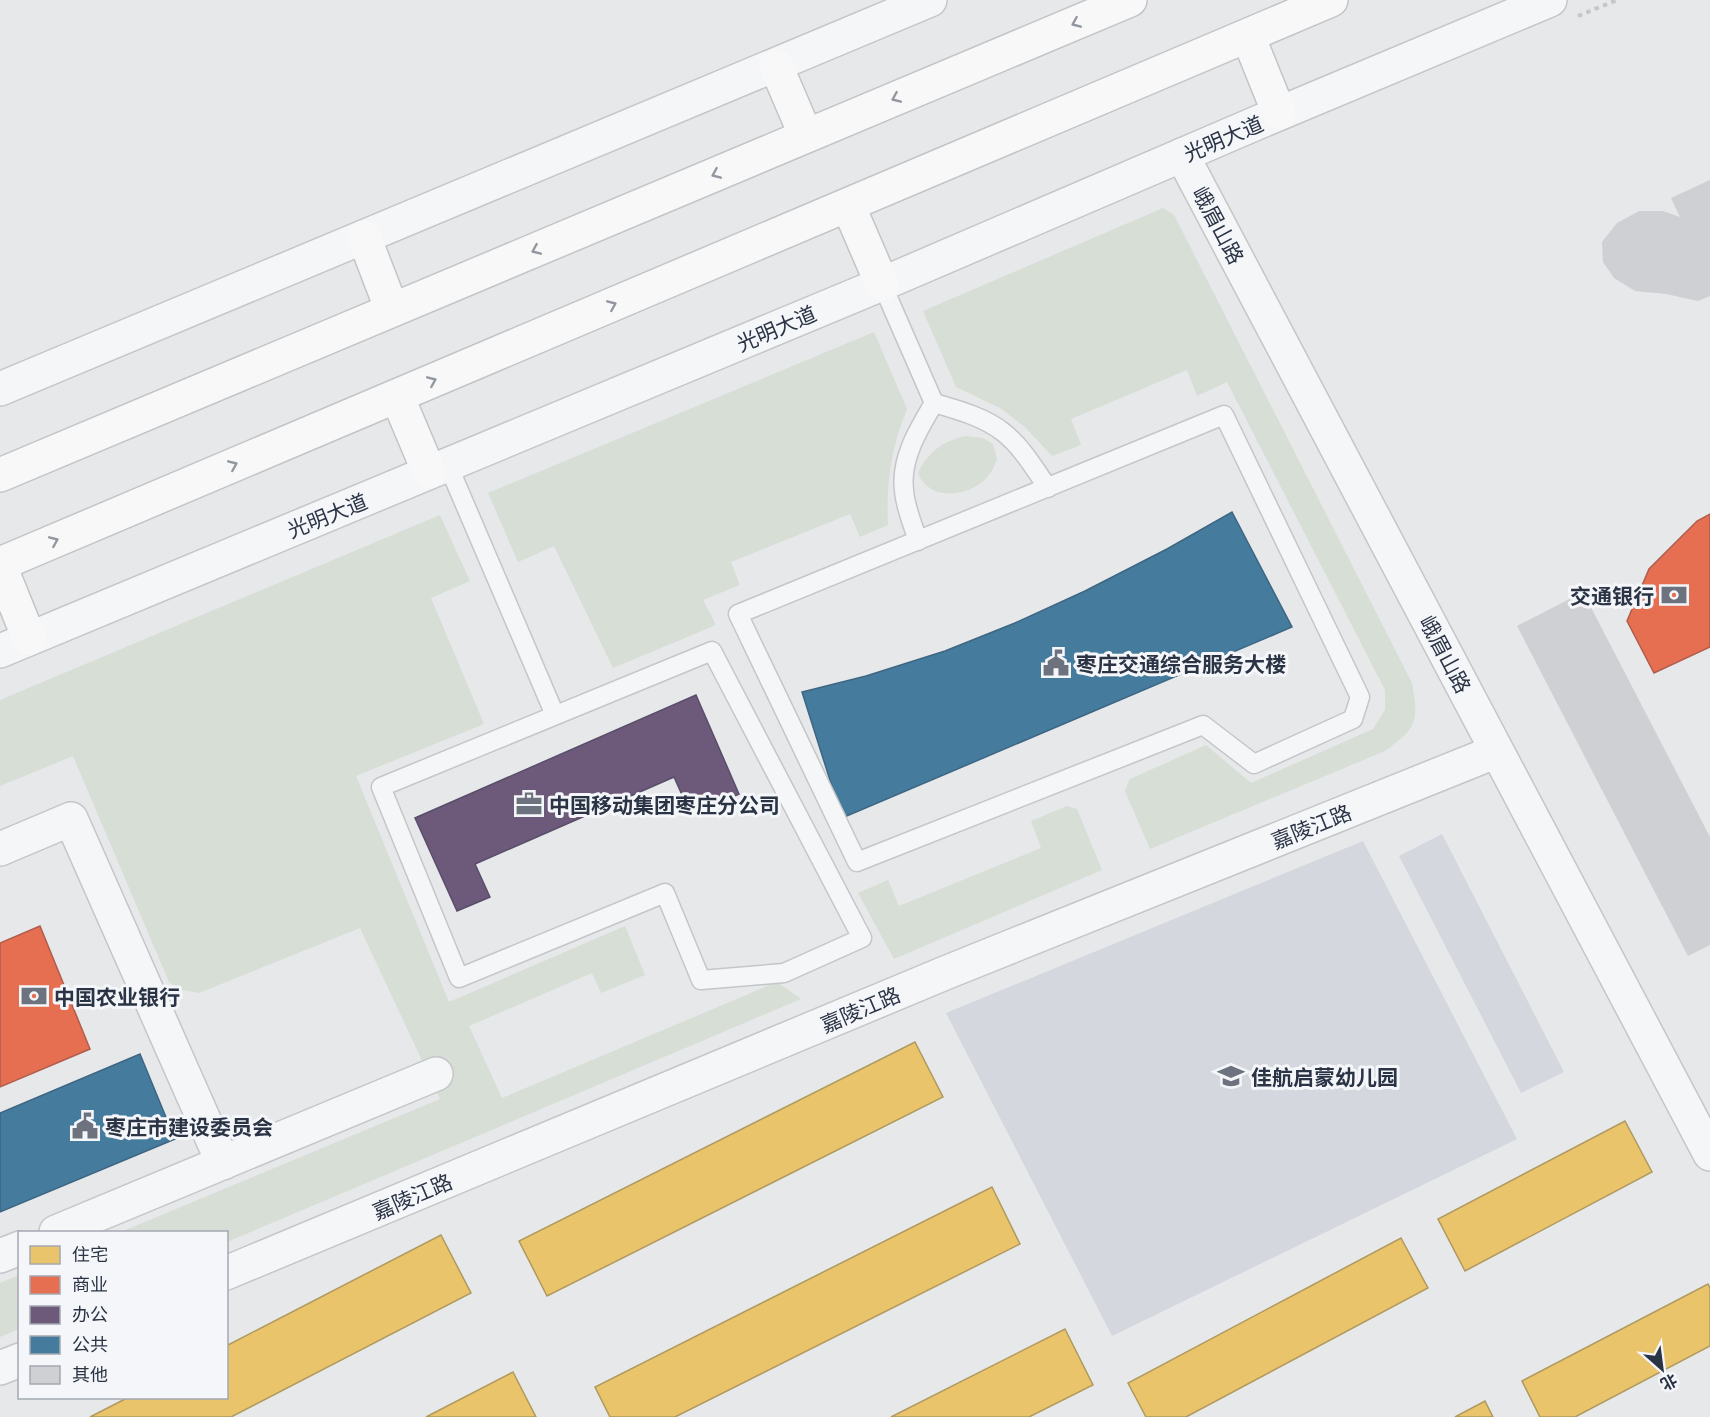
<svg xmlns="http://www.w3.org/2000/svg" width="1710" height="1417" font-family="Commissioner,'Noto Sans SC',sans-serif">
<rect width="100%" height="100%" fill="#e6e8ea"/>
<path fill="#d4d7dd" d="M1442 834 1564 1072 1521 1093 1399 856Z
M1363 841 1517 1139 1112 1336 946 1013Z"/>
<path fill="#d6ded6" d="M1163 208 1174 215 1412 683C1419 722 1417 728 1385 751L1150 849 1125 791 1130 779 1206 745 1251 783 1373 729 1385 710V690L1227 382 1197 396 1187 370 1071 419 1081 445 1052 456 1025 427 1000 408 956 387 923 311Z
M874 332 907 409C891 449 886 481 888 525L860 537 850 514 731 562 740 585 703 600 716 625 613 668 554 546 518 562 488 493Z
M966 436 983 438 993 444 997 459C995 463 994 468 991 472 975 497 930 504 918 473 929 451 943 441 966 436Z
M440 515 470 581 431 598 484 724 356 776 449 1002 625 926 645 975 601 993 592 973 469 1026 502 1098 777 982 801 999 227 1242 226 1232H121L440 1099 360 928 199 993 177 989 169 982 73 756 0 786V700Z
M1067 806 1077 809 1102 870 894 959 858 893 888 880 899 906 1041 848 1031 821Z
M19 1275V1329L0 1337V1283Z"/>
<path fill="#e9c46a" stroke="#b0995f" stroke-width="1.5" d="M915 1042 943 1097 547 1296 519 1241Z
M1625 1121 1652 1172 1465 1271 1438 1219Z
M992 1187 1020 1244 675 1417H610L595 1387Z
M441 1235 471 1293 231 1417H90L127 1398H226V1346Z
M1401 1238 1428 1288 1186 1417H1146L1128 1383Z
M1708 1284 1710 1288V1346L1575 1417H1540L1522 1381Z
M1065 1329 1093 1385 1029 1417H891Z
M513 1372 536 1417H426Z
M1485 1401 1493 1417H1455Z"/>
<path fill="#e76f51" stroke="#af5d4d" stroke-width="1.5" d="M1710 514V647L1654 673 1627 621 1649 569 1697 521Z
M40 926 90 1049 0 1087V943Z"/>
<path fill="#6d597a" stroke="#594e6a" stroke-width="1.5" d="M696 695 739 794 691 815 674 777 475 864 490 897 457 911 415 818Z"/>
<path fill="#457b9d" stroke="#3d6683" stroke-width="1.5" d="M1232 512 1292 627 842 818 802 692 866 676 945 651 1015 623 1085 591 1167 549Z
M140 1054 175 1139 0 1212V1113Z"/>
<path fill="#ced0d3" d="M1710 180V296L1698 301 1666 294 1635 291 1614 278 1603 262 1602 242 1617 223 1639 211H1663L1680 217 1671 198Z
M1583 592 1710 837V945L1688 956 1517 626Z"/>
<g fill="none" stroke-linecap="round" stroke-linejoin="round">
<g stroke="#c4c6c8" stroke-width="21">
<path id="service" d="M882 284 934 403C958 410 984 417 1003 432 1022 447 1034 468 1048 488
M1224 415 1360 697 1353 719 1254 764 1203 725 857 862 738 614Z
M448 465 555 715
M918 541C913 525 905 507 904 490 900 459 919 428 934 403
M712 651 862 938 784 973 701 980 665 893 459 978 381 787Z"/>
</g>
<g stroke="#c4c6c8" stroke-width="36">
<path id="minor" d="M0 389 930 0
M0 651 882 284 1259 122 1550 0
M0 849 71 819 223 1163
M56 1232 436 1074
M0 1256 20 1248"/>
</g>
<g stroke="#c4c6c8" stroke-width="36">
<path id="tertiary" d="M1182 155 1710 1154
M226 1273 945 973 1497 751
M0 1368 20 1360"/>
</g>
<g stroke="#c2c5c8" stroke-width="36">
<path id="primary" d="M1248 36 1279 113
M776 66 806 136
M848 205 882 284
M364 237 392 310
M397 396 429 472
M0 475 1130 0
M0 564 1331 0
M0 566 29 638"/>
</g>
<path stroke="#c5c6ca" stroke-width="4" stroke-dasharray="4.5 4.5" stroke-linecap="butt" d="M1578 16 1617 0"/>
<use href="#service" stroke="#f5f6f7" stroke-width="18"/>
<use href="#minor" stroke="#f5f6f7" stroke-width="33"/>
<use href="#tertiary" stroke="#f5f6f7" stroke-width="33"/>
<use href="#primary" stroke="#f8f8f8" stroke-width="33"/>
</g>
<defs><path id="oneway-chevron" d="M-2-3.5L2.5 0L-2 3.5" fill="none" stroke-width="1.6" stroke-linecap="round" stroke-linejoin="round" transform="scale(1.5)"/></defs>
<g stroke="#92969e">
<use href="#oneway-chevron" transform="translate(1076 23) rotate(157)"/>
<use href="#oneway-chevron" transform="translate(896 98) rotate(157)"/>
<use href="#oneway-chevron" transform="translate(716 174) rotate(157)"/>
<use href="#oneway-chevron" transform="translate(536 250) rotate(157)"/>
<use href="#oneway-chevron" transform="translate(612 305) rotate(-23)"/>
<use href="#oneway-chevron" transform="translate(432 381) rotate(-23)"/>
<use href="#oneway-chevron" transform="translate(233 465) rotate(-23)"/>
<use href="#oneway-chevron" transform="translate(54 541) rotate(-23)"/>
</g>
<defs>
<g id="bank-bare" transform="scale(2.07)"><path d="M-6-4H6V4H-6ZM0-2.3a2.3 2.3 0 1 0 0 4.6a2.3 2.3 0 1 0 0-4.6Z" fill="#6c737f" stroke="#f4f6f9" stroke-width="2.5" paint-order="stroke"/></g>
<g id="civic-bare" transform="scale(2.07)"><path d="M-.6-6.5H3V-4.5H.6V-3L4-1V1h2V6H-6V1h2V-1L-.6-3ZM-1.2 2.5V6h2.4V2.5Z" fill="#6c737f" stroke="#f4f6f9" stroke-width="2.5" paint-order="stroke"/></g>
<g id="office-bare" transform="scale(2.07)"><path d="M-6-3h4V-5.5h4V-3h4V5H-6ZM-1-4.5V-3h2v-1.5ZM-6 0V1H6V0Z" fill="#6c737f" stroke="#f4f6f9" stroke-width="2.5" paint-order="stroke"/></g>
<g id="school-bare" transform="scale(2.07)"><path d="M0-5L7-2L0 1L-7-2ZM-4 1L0 2.5L4 1V4Q0 6-4 4Z" fill="#6c737f" stroke="#f4f6f9" stroke-width="2.5" paint-order="stroke"/></g>
</defs>
<g fill-rule="evenodd">
<use href="#bank-bare" x="1674" y="595"/>
<use href="#civic-bare" x="1056" y="663"/>
<use href="#office-bare" x="529" y="804"/>
<use href="#bank-bare" x="34" y="996"/>
<use href="#school-bare" x="1231" y="1076"/>
<use href="#civic-bare" x="85" y="1126"/>
</g>
<g text-anchor="middle" dominant-baseline="central" stroke-width="6" stroke-linejoin="round" paint-order="stroke">
<g font-size="21" fill="#2b3445" stroke="#f4f6f9">
<text transform="translate(1223 138) rotate(-23)">光明大道</text>
<text transform="translate(1219 225) rotate(62)">峨眉山路</text>
<text transform="translate(776 328) rotate(-23)">光明大道</text>
<text transform="translate(327 515) rotate(-22)">光明大道</text>
<text transform="translate(1446 654) rotate(62)">峨眉山路</text>
<text transform="translate(1311 826) rotate(-22)">嘉陵江路</text>
<text transform="translate(860 1009) rotate(-23)">嘉陵江路</text>
<text transform="translate(412 1196) rotate(-23)">嘉陵江路</text>
</g>
<g font-size="21" font-weight="bold" fill="#2b3445" stroke="#f4f6f9" text-anchor="start">
<text x="1654" y="595" text-anchor="end">交通银行</text>
<text x="1076" y="663">枣庄交通综合服务大楼</text>
<text x="549" y="804">中国移动集团枣庄分公司</text>
<text x="54" y="996">中国农业银行</text>
<text x="1251" y="1076">佳航启蒙幼儿园</text>
<text x="105" y="1126">枣庄市建设委员会</text>
</g>
</g>
<rect x="18" y="1231" width="210" height="168" fill="#f4f6f9" stroke="#a4a8b1" stroke-width="1.5"/>
<rect x="30" y="1246" width="30" height="18" fill="#e9c46a" stroke="#a4a8b1" stroke-width="1.5"/>
<text x="72" y="1261" font-size="18" fill="#2b3445">住宅</text>
<rect x="30" y="1276" width="30" height="18" fill="#e76f51" stroke="#a4a8b1" stroke-width="1.5"/>
<text x="72" y="1291" font-size="18" fill="#2b3445">商业</text>
<rect x="30" y="1306" width="30" height="18" fill="#6d597a" stroke="#a4a8b1" stroke-width="1.5"/>
<text x="72" y="1321" font-size="18" fill="#2b3445">办公</text>
<rect x="30" y="1336" width="30" height="18" fill="#457b9d" stroke="#a4a8b1" stroke-width="1.5"/>
<text x="72" y="1351" font-size="18" fill="#2b3445">公共</text>
<rect x="30" y="1366" width="30" height="18" fill="#ced0d3" stroke="#a4a8b1" stroke-width="1.5"/>
<text x="72" y="1381" font-size="18" fill="#2b3445">其他</text>
<g transform="translate(1662 1369) rotate(152)" stroke="#f4f6f9" stroke-width="4.5" paint-order="stroke">
<path d="M0-4.5L10 22L0 15L-10 22Z" fill="#2b3445"/>
<text y="-9" font-size="16" font-weight="bold" text-anchor="middle" fill="#2b3445">北</text>
</g>
</svg>
